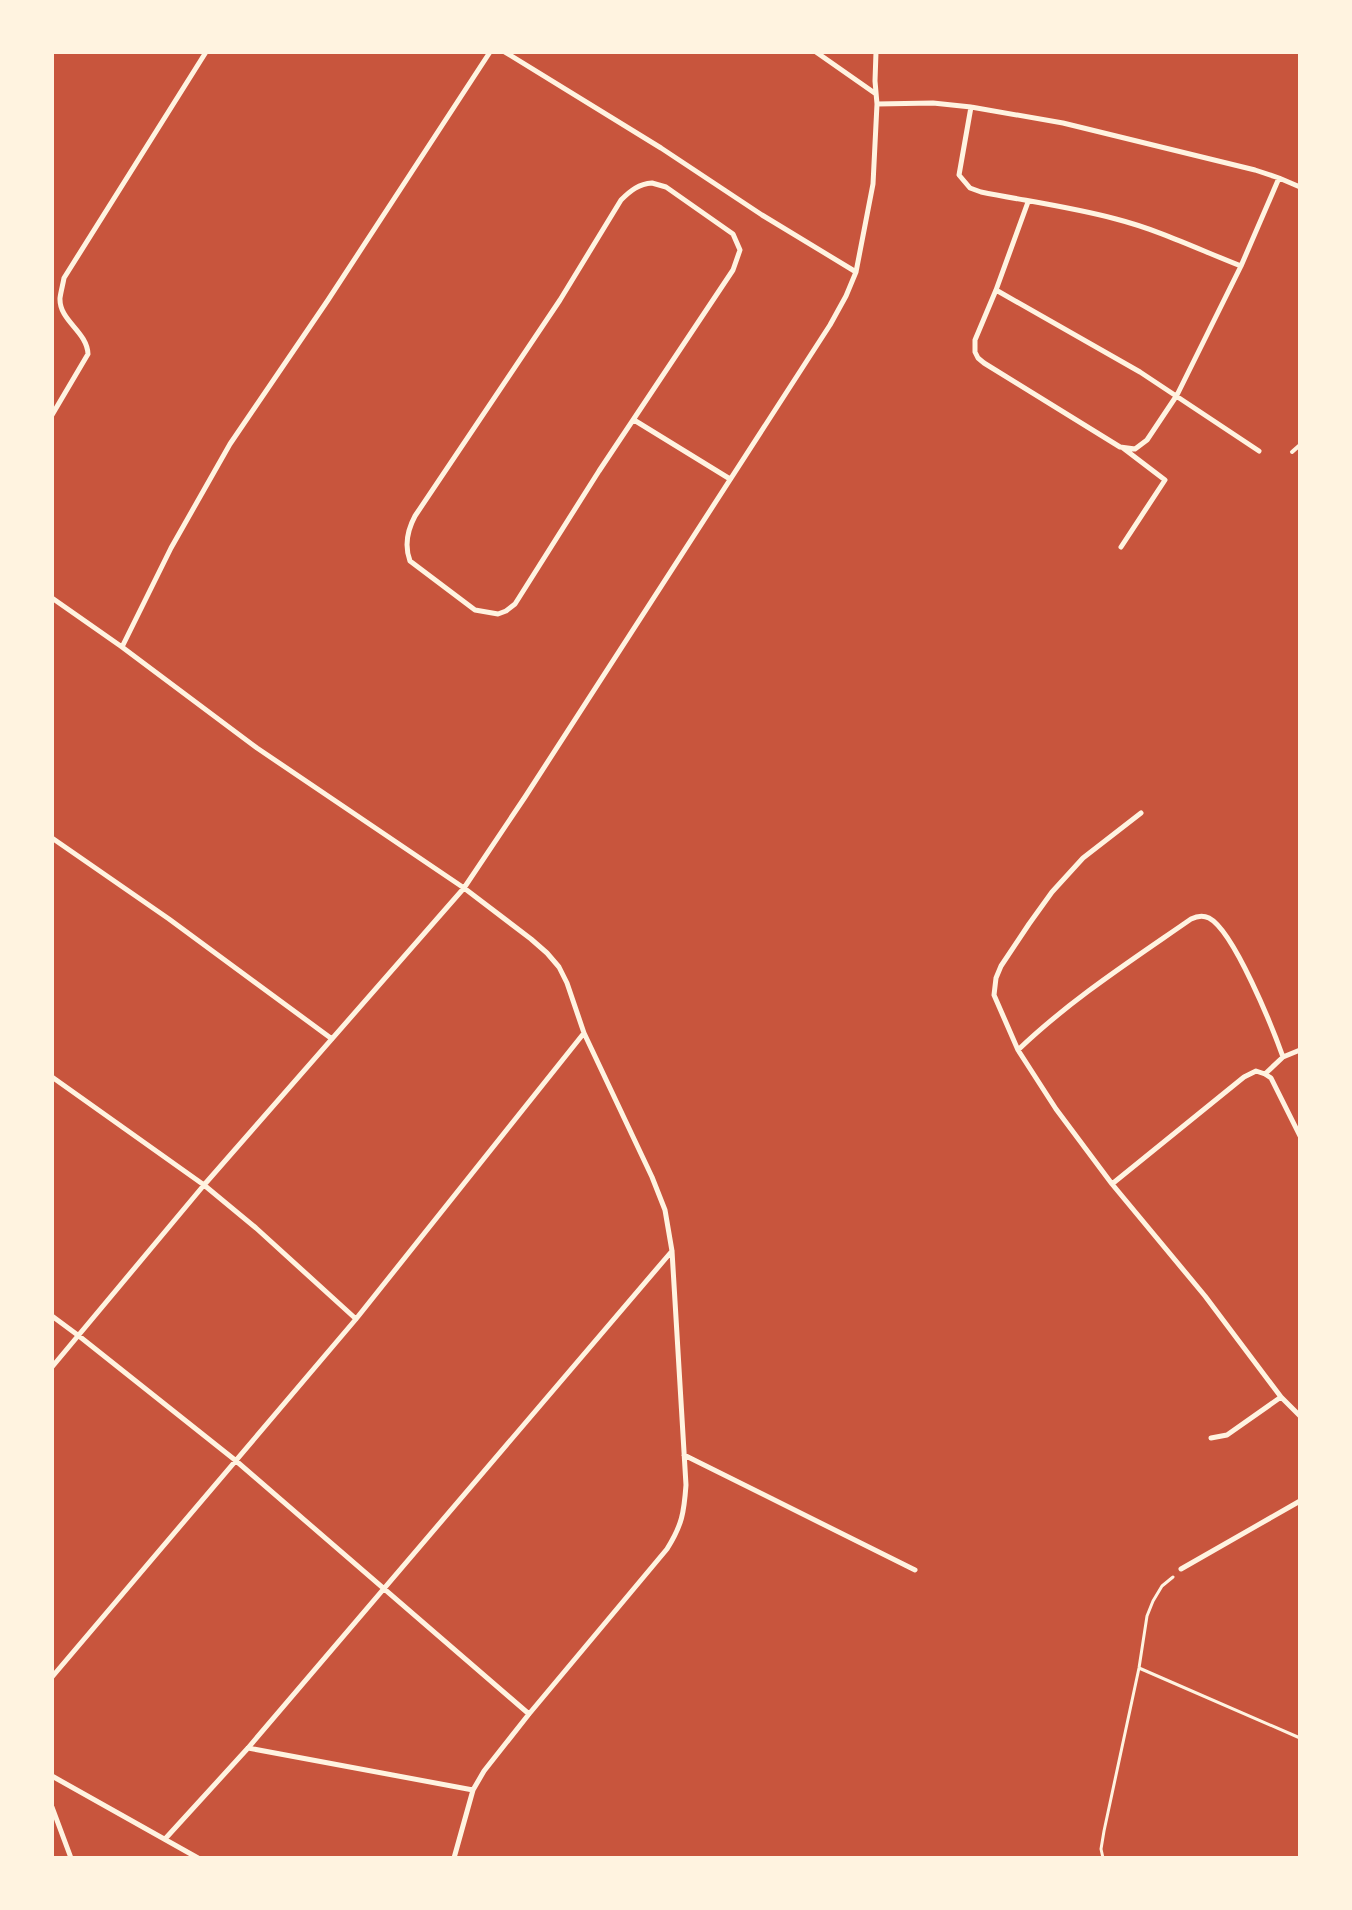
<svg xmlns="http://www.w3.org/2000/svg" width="1352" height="1910" font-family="Bitter,serif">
<rect width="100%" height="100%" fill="#c8553d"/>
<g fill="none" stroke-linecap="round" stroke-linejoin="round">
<path stroke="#fff3e0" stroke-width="3" d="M1139 1668 1300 1738
M1103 1858 1101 1849 1104 1831 1139 1668 1147 1616 1153 1601 1162 1586 1173 1577"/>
<path stroke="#fff3e0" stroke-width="4" d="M1292 452 1300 445"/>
<path stroke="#fff3e0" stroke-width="5" d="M505 52 661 148 762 215 856 272
M816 52 876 94
M877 104 933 103 971 107 1063 123 1255 170 1279 178 1300 187
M971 107 959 175 970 188 981 192C1026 201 1071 207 1116 219 1159 230 1200 250 1241 266
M652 183 666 187 733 234 740 250 733 270 599 471 515 604 506 611 498 614 475 610 410 561C404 545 407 531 415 516L560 300 621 200C631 190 639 184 652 183Z
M1028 202 996 290 975 340V352L978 358 984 363 1120 447 1135 449 1147 440 1177 395 1241 266 1279 178
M996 290 1140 372 1259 451
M52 415 88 354C87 331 59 321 60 298 61 291 63 284 64 278L206 52
M634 420 730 479
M1121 547 1165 480 1123 448
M52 598 122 647 257 748 464 888 531 939 547 953 559 967 567 983 584 1033 652 1177 665 1210 672 1251 686 1485C684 1513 682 1525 667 1549L529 1714 484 1771 473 1790 454 1858
M122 647 171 548 230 444 328 300 490 52
M1141 813 1083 858 1052 892 1029 924 1001 966 996 978 994 995 1018 1050 1056 1109 1112 1184 1205 1296 1281 1397 1300 1416
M52 838 169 919 332 1039
M1018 1050C1070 1000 1132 960 1191 919 1197 916 1203 915 1209 918 1234 931 1273 1029 1283 1057
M1265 1074 1283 1057 1300 1050
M52 1077 204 1185 256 1228 356 1319
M1112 1184 1244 1077 1256 1071 1265 1074 1271 1078 1300 1136
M52 1316 79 1336 235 1460 529 1714
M52 1367 204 1185 464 888 525 797 830 325 846 296 856 272 873 184 877 104 875 81 876 52
M1211 1438 1227 1435 1281 1397
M684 1455 915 1570
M1181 1569 1300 1501
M52 1677 356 1319 584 1033
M248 1748 473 1790
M52 1776 198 1858
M52 1807 71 1858
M165 1839 248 1748 672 1251"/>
</g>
<rect width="1352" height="1910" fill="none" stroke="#fff3e0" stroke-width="108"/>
</svg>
